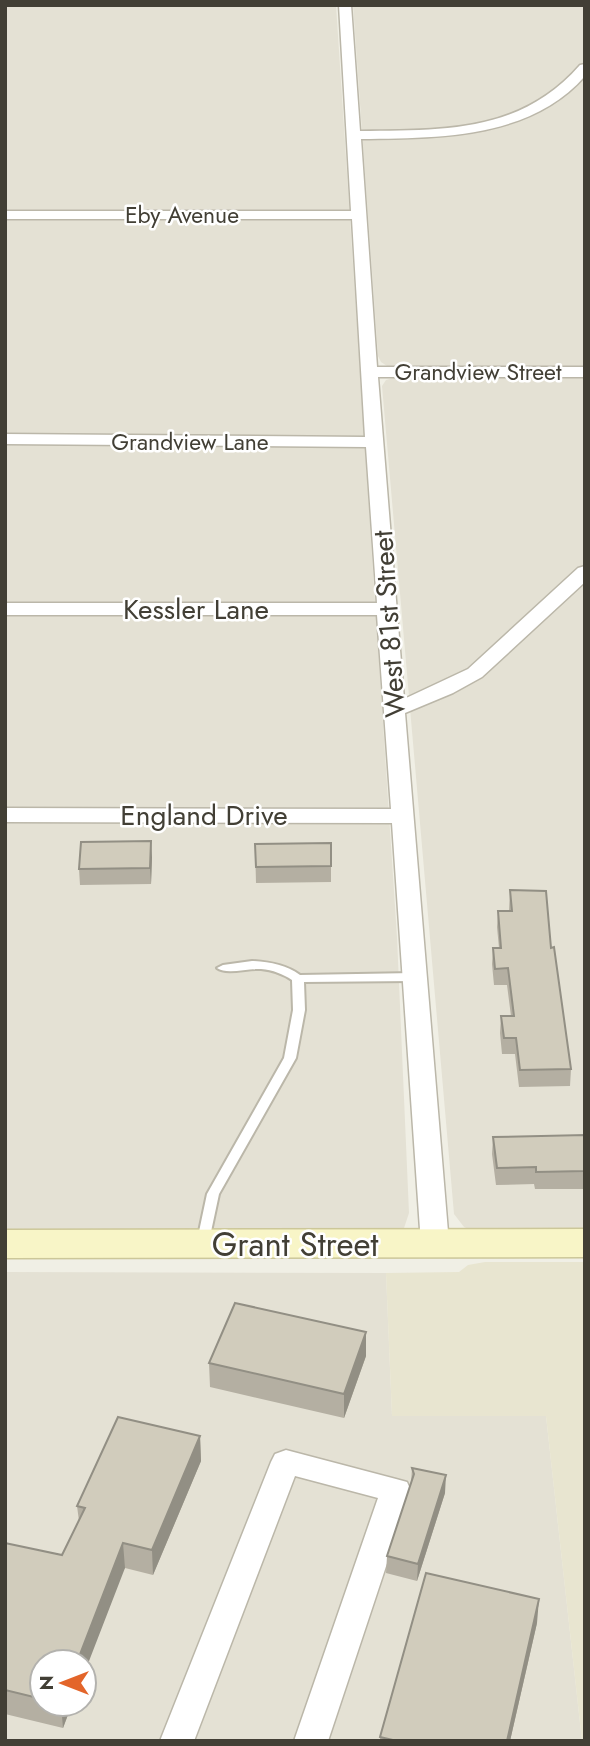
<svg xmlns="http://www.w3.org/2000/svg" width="590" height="1746" font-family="Jost,sans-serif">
<rect width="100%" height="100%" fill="#f0efe5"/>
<path fill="#e4e1d4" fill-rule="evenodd" d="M5 5H336L397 937 409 1213 404 1228 392 1233H5Z
M353 5H585V368H398L387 366 381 362 378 356Z
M397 377H585V1235H480L464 1227 454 1214 382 386 386 380Z
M5 1272 386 1273 392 1416H546L582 1741H5ZM42 1662H84V1704H42Z"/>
<path fill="#e8e5d0" d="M485 1262H585V1741H582L546 1416H392L386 1273 459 1272 468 1265Z"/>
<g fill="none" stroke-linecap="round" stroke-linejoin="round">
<g stroke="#bbb7a9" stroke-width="4">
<path id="lane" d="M252 961C270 962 286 965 300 975L414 973 420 977 414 981 304 982 305 1010 296 1058 219 1194 209 1241 207 1244 203 1246 199 1244 197 1241 207 1194 284 1058 293 1010 292 980C283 974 273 970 261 969 248 968 227 975 217 968L223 965Z"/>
</g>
<g stroke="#bbb7a9" stroke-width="3">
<path id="street" d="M339 5H351L360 131C444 130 521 133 580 65L585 64V76C530 139 438 138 361 139L377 367H585V377H378L404 699 468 669 578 568 585 566V582L482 677 453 693 405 713 449 1244 445 1251 435 1254 425 1251 421 1244 392 823 5 822V808L391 809 377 615H5V603H377L366 447 5 444V434L365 437 352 219H5V211H351Z
M286 1450 396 1479 407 1482 411 1491 328 1741H294L378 1498 295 1476 194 1741H160L271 1462 275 1454Z"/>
</g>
<g stroke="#ccc799" stroke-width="3">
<path id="secondary" d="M585 1229V1257L5 1258V1230Z"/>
</g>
<use href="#lane" fill="#fff" fill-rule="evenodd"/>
<use href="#street" fill="#fff" fill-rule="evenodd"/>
<use href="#secondary" fill="#f8f5c7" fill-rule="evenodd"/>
</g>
<path fill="#b4afa2" d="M255 844 331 866V882L256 883Z
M152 857 151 884 80 885 79 869Z
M510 890 551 948 571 1069 570 1086 519 1087 515 1054H502L500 1033 501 1016H511L507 985H494L492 964 493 948H499L497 927 498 911H509Z
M585 1135V1181L584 1189H535L534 1184 496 1185 492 1154 493 1137Z
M366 1356 344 1418 210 1387 209 1363Z
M200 1436 201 1461 153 1575 125 1568 42 1662V1704H72L63 1728 5 1714V1543L62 1555 79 1521 77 1506Z
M412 1468 445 1493 417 1581 386 1573 387 1556 411 1483Z
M537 1623 510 1741H380V1737Z"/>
<path fill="#928f84" d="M151 841 152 857 151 884 150 868Z
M366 1332V1356L344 1418V1394Z
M200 1436 201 1461 153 1575 152 1550Z
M446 1475 445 1493 417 1581 418 1564Z
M123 1543 125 1568 84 1674V1662H77Z
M539 1599 537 1623 510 1741H507Z
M61 1704H72L63 1728Z"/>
<path fill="#d1ccbc" stroke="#928f84" stroke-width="2" d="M151 841 150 868 79 869 81 842Z
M331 843V866L256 867 255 844Z
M510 890 546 891 551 948 554 947 571 1069 520 1070 516 1038H504L501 1016H514L508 968 495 969 493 948H501L498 911H512Z
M585 1135V1171L536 1172V1167L497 1168 493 1137Z
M235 1303 366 1332 344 1394 209 1363Z
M118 1417 200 1436 152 1550 123 1543 77 1662H42V1699L5 1690V1543L62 1555 85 1508 77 1506Z
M412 1468 446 1475 418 1564 387 1556 414 1474Z
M426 1573 539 1599 507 1741H397L380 1737Z"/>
<g text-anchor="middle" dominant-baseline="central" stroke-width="5" stroke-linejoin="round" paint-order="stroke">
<g font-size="23" fill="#423f35" stroke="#fff">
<text x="182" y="215">Eby Avenue</text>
<text x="478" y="372">Grandview Street</text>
<text x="190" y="442">Grandview Lane</text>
</g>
<g font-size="28" fill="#423f35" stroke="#fff">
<text x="196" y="609">Kessler Lane</text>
<text transform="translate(389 624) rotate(-94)">West 81st Street</text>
<text x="204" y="815">England Drive</text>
</g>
<g font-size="33" fill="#423f35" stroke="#fff">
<text x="295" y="1244">Grant Street</text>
</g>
</g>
<rect width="590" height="1746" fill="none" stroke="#423f35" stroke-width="14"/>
<g transform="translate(63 1683) rotate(270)"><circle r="33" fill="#ffffff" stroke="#b3b2ae" stroke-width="2"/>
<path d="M0-5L12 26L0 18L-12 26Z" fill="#e3652a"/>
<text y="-10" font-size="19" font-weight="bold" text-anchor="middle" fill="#423f35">N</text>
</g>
</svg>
